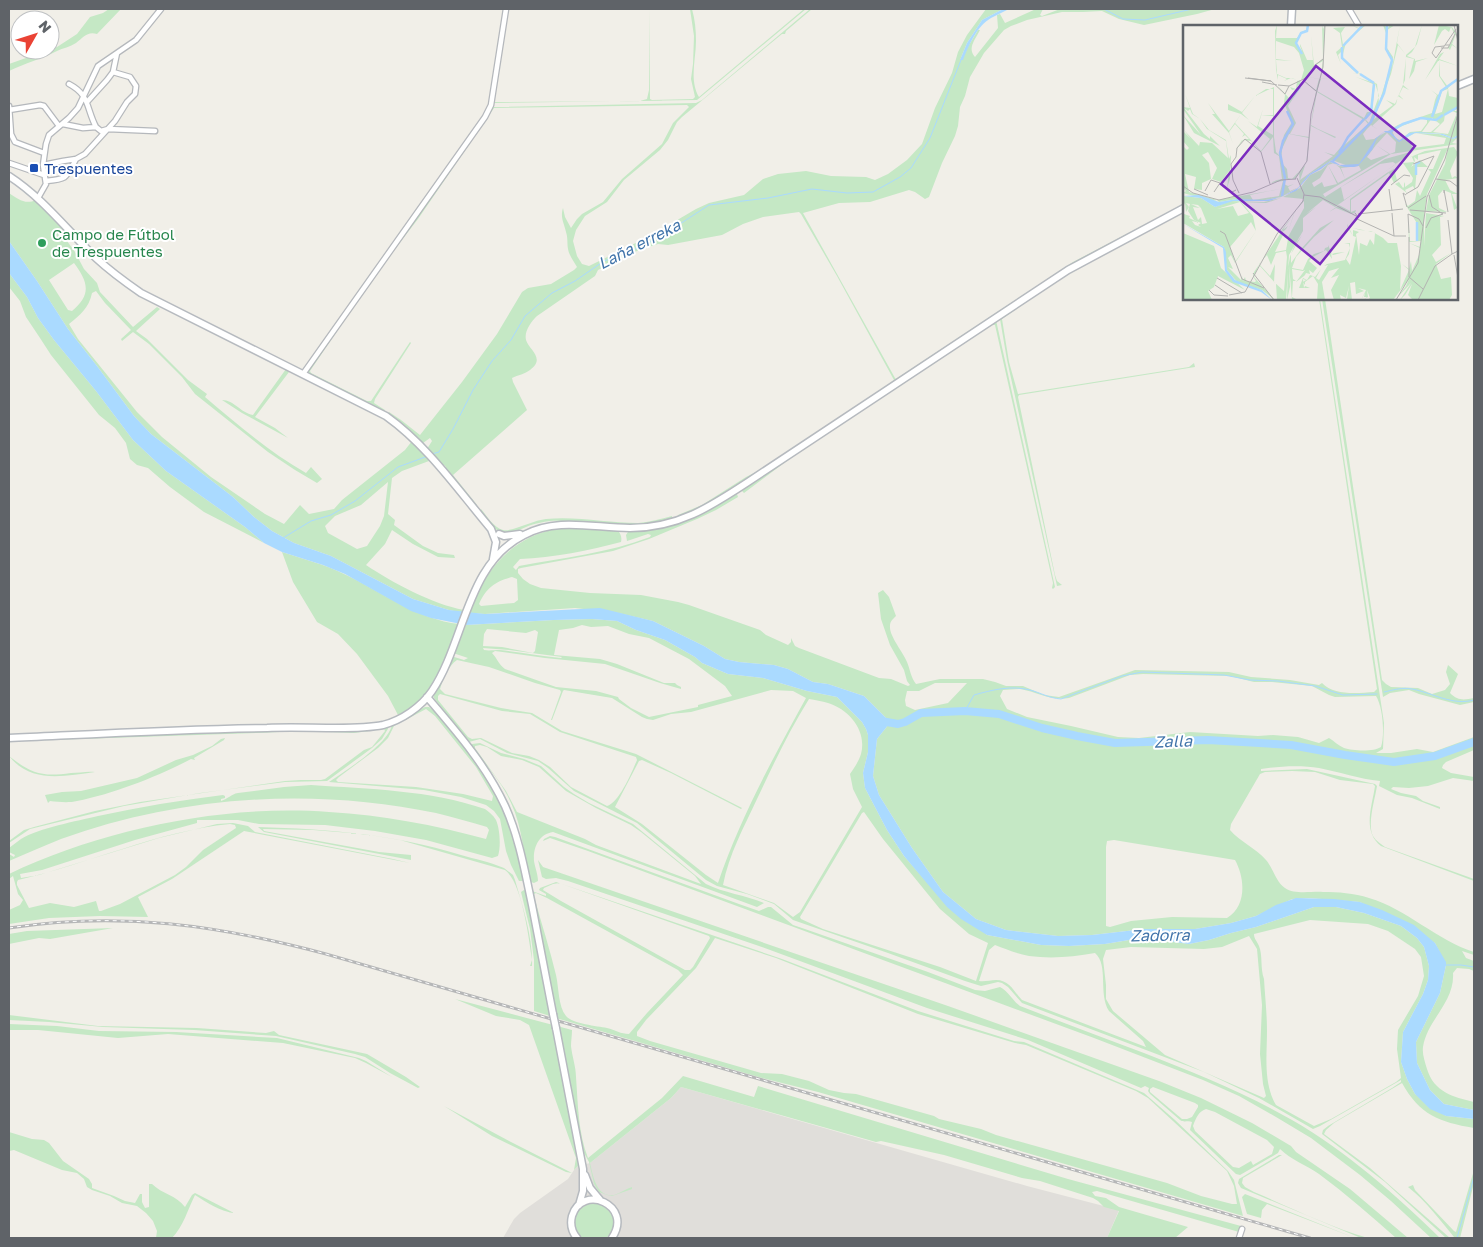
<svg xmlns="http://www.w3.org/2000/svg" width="1483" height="1247" font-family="'Golos Text',sans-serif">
<rect width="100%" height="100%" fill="#f1efe8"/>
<path fill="#e0deda" d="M681 1087 1027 1186 1119 1210 1107 1238H503L514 1219 520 1213 568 1179 574 1170 578 1166 590 1163 671 1098Z"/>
<path fill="#c5e8c5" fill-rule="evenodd" d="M109 9H121L97 34C87 31 83 38 76 43 70 47 63 48 57 51 42 59 25 63 9 71V64L57 47 77 34 90 17 103 13Z
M508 9 494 99V102H497L640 101 647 99 649 90V9L650 99 652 100 693 99 695 97 691 79 693 64 694 36 690 9H692C695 20 696 30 696 41 696 59 689 80 699 97L804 9H806L697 100 495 103H493Z
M810 9H812L786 31 785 34H782L682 117 677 122 668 140 660 150 624 180 607 202 585 216 576 230 573 241 577 256 582 264 589 266 650 236 696 209 709 203 744 195 763 179 778 174 806 171 831 176 866 177 875 180 888 174 907 160 922 144 935 108 952 73 958 52 967 35 986 9H1003L982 20 967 43 960 60 978 30H980C975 40 967 48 975 57L998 28 997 15 1000 14 1005 23 1036 9H1043L1040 15 1042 16 1060 9 1087 10 1096 9H1215L1197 14 1144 25 1119 19 1102 11 1083 12H1062L1027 20 1011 26 1004 30 984 53 970 77 965 96 960 107 958 126 955 136 942 163 929 197 925 199 915 192 909 190 870 202 839 203 803 213 895 378 896 379 1073 262 1184 204V206L1096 252 720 497 697 509 678 517V515L702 505 746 477 756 472 874 395 894 380 837 276 801 214 799 212 763 217 743 224 722 235 668 245 658 244 639 250 598 270 595 276 537 316C531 322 524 331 526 340 529 350 546 358 530 370 525 374 518 375 512 378L513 382 527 410 453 475 477 505 476 507 444 470 446 467 444 465 442 466 427 449 432 441 430 438 423 443 404 426 388 415 389 412 401 420 420 435 462 382 497 334 522 292 528 288 551 284 574 270 577 267C574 262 569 255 568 249 567 243 568 238 566 232 564 223 560 218 563 208L565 217 571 228 577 219 582 214 603 202 622 179 662 144 673 123 689 107 687 105 494 108 418 219 375 275 310 371 311 373 367 401H371L410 342 411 343 375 399 374 403 385 410 384 412 308 373 307 371 383 261 453 166 487 118 492 107 696 103 702 100Z
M9 193C18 199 25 205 36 200L72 237 67 241 75 252 84 269 97 283 100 292 133 327 157 307 160 309 136 331 147 339 188 380 207 394 205 397C237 424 269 452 306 473L311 467 322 479 317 483 295 470 268 452 195 394 182 377 149 344 133 332 122 341 121 339 131 330 105 303 96 291 92 293C89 308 80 315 69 324L78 339 137 412 162 437 211 477 265 514 284 524 300 505 309 514 334 509 342 500 405 450 412 441 419 448 429 461 402 471 392 478 388 514 395 520 394 525 423 546 438 553 454 555 455 558 438 557 413 544 392 530 385 544 366 565C393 583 432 604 464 610V613L449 610 413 599 331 556 294 543 272 531 254 517 233 497 151 434 134 416 97 366 68 329 37 281 9 241ZM74 263C88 282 92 294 72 311L68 310 49 280ZM388 482 384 516 380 526 367 546 357 549 328 533 325 526 335 516 361 505Z
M1184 210V212L1079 267 1026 302 1002 319 1009 362 1018 394 1189 367 1194 363 1195 367 1019 395 1018 397 1055 575 1057 581 1062 585 1057 586 1007 360 1000 319 1062 276Z
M9 273 27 297 38 318 54 340 96 391 133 440 166 471 245 527 264 543 204 512 170 487 148 468 137 465 130 459 126 443 115 428 99 415 51 355 40 338 26 317 20 301 9 287Z
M1319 299H1320L1384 723 1383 749 1376 753H1391L1417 749 1433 752 1474 737V750L1446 762 1443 765 1442 768 1451 773 1474 777V781L1453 778 1428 786 1409 788 1393 787 1391 789 1401 793 1416 796 1423 801 1440 807V809L1412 798 1397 795 1379 786 1380 781C1359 779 1340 772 1319 768 1302 765 1279 766 1261 769V771L1307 769 1375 784 1377 786C1375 799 1367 824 1373 836 1376 841 1381 844 1385 847L1474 879V881L1381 846C1362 831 1372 807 1375 786L1373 784 1340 780 1315 772 1292 771 1265 772 1260 774 1231 824 1230 830C1240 842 1256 848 1266 860 1273 868 1276 882 1285 888 1295 895 1312 891 1323 892 1338 892 1354 893 1369 898 1407 909 1436 940 1474 952V955L1462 951 1466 958 1474 961V971L1469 969 1457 968 1453 973C1455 1002 1427 1020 1423 1047 1422 1054 1425 1062 1427 1069 1434 1092 1453 1097 1474 1102V1110L1444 1104 1430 1090 1417 1063 1416 1042 1440 993 1446 965 1435 943 1360 902 1309 898 1292 899 1256 916 1231 923 1195 929H1144L1092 935 1058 936 1006 930 976 919 943 892 912 848 879 795 873 776 877 739 889 724 887 719 864 696 828 684 813 682 788 669 774 665 739 662 725 659 704 646 653 621 618 613 575 608 485 614 470 613C483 572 512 536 557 529 577 526 598 530 618 531 621 534 622 538 621 542 590 550 553 558 520 559L513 567 516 570 519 566C563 558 608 553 650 537L651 535 648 534 627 541 626 535 628 532C643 530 659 530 674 525 697 519 718 506 737 494L738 497 716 510 697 519 649 539 613 551 521 568 518 569V573L523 579 530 584 541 588 590 593 641 595 678 602 689 605 760 630 766 635 788 645 791 642V638L795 646 799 648 879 678 891 679 908 686 910 685 907 681 904 670 890 645 881 619 878 593 883 590 889 597 896 616C893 619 890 621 890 626 889 636 903 652 907 662 910 669 911 678 916 684L940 679H983L995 682 1006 686H1023L1044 695 1059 697 1135 670 1229 672 1251 677 1290 680 1319 685 1322 683C1334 696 1358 693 1374 692L1377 689ZM512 577 517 579 518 600 514 603 481 606 479 604C487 587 495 582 512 577ZM1143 674 1230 676 1254 682H1272L1312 686 1329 695 1335 697 1376 696C1383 707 1385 735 1381 747 1374 752 1353 751 1344 748 1339 746 1334 741 1329 738L1319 743 1298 737 1273 735 1258 736 1190 732 1139 738 1118 737 1071 726 1027 717 1007 709 1000 696 1003 690C1008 690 1014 689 1020 689 1038 692 1049 701 1069 698L1130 675ZM935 683H967L948 703 915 710 906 706 905 700 907 691H919ZM1114 840 1235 860C1245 878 1247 906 1227 918L1172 917 1131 921 1110 927 1106 926V847L1107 841Z
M1322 299H1325L1382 680 1386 684 1391 687 1418 688 1432 694 1445 690 1450 684 1446 672 1448 665 1458 674 1450 693C1458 701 1464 700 1474 698V702L1460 705 1419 694 1409 690 1390 693 1383 697Z
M996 320 1055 587 1053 589 1052 588 1053 583 995 325H992L975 336 792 457 744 493 742 491 743 489 759 478Z
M286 369 289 372 255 417 275 428 288 438 242 413 222 400C234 400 241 413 253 415Z
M481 509C487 516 494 528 503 530 512 532 534 520 546 519 577 516 608 523 638 523 649 522 661 519 672 516V519C649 524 627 525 603 524 585 523 567 520 550 521 543 522 537 523 531 525 522 528 512 535 502 532 492 530 486 519 480 512Z
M282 552C303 559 324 564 344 574 380 591 419 620 459 624 450 646 439 680 423 697 417 705 407 710 398 715L388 696 357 654 338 634 317 622 293 582Z
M592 619 617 621 636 630 665 640 695 657 702 663 728 674 763 678 807 691 837 697 862 722 866 729 868 735V752L863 773 865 788 887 830 904 856 925 880 987 935 1041 945 1069 946 1105 944 1135 939 1167 941 1189 944 1209 940 1231 933 1256 927 1314 907H1336L1364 913 1401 926 1417 938 1424 947 1429 966 1428 980 1423 994 1403 1032 1401 1062 1407 1079 1415 1094 1446 1116 1474 1119V1128C1439 1122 1420 1115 1402 1083L1334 1123 1326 1130 1324 1134 1370 1168 1450 1238H1446L1385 1182 1322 1134 1323 1130 1328 1126 1392 1088 1401 1082V1080L1320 1126 1313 1129 1259 1098 1204 1072 1022 1003 1008 987 1002 983 998 982 981 986 965 981 888 953 793 920 774 904 747 894 717 886 706 880 637 823 574 791 548 768 538 761 507 753 480 739 469 742 434 698 433 694 451 656 464 660 468 658 453 653 466 625 554 620ZM582 625 591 627 608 626 629 634 649 638 689 659 725 686 732 696 698 705V707L649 717 631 708 619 699 618 697 596 691 556 687 505 669C499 665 497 658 492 653L495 651 545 658 605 664 660 683 681 689V687L677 685 675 683H664L617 664 600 659 554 655 559 630 573 628ZM487 629 526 633 535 630 538 632 535 651 533 653 502 647 483 646 484 634ZM483 648 509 650 562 657 561 658C541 656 520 652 500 650 494 650 489 651 484 650ZM457 660 489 667 535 683 560 690 561 692 551 720H552L563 691 564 690 612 698 642 717 647 719 653 720 671 714 691 712 771 690 793 691 806 698C773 758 740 818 718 883L706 875 642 824 615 807 639 761 642 760 671 773 741 809 742 808 636 754 562 731 532 713 501 708 445 694 440 689C443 679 448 666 457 660ZM440 694 502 711 530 714 560 732 636 757 637 760C632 772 619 803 607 806L571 787 550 767 539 760 529 756 512 753 481 738 472 739 468 737 438 700V696ZM809 699C815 700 822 701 828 703 850 710 867 731 861 754 859 761 854 768 850 774L853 789 862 807 800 912 793 917 774 903 723 885C729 854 744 827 757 799 773 765 789 731 809 699ZM864 812 883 839 940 909 969 934 988 943 976 981 940 967 823 929 801 919 800 917 862 813ZM1310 920 1368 924 1388 931 1415 949 1421 957 1424 976 1418 996 1398 1030 1397 1049 1401 1078 1396 1082 1331 1119 1314 1126 1276 1105C1263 1083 1267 1055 1267 1031 1267 1014 1265 996 1264 979 1260 968 1263 956 1259 946 1257 941 1254 939 1254 934ZM1249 936 1257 949 1262 1005 1260 1054 1263 1084 1266 1096 1264 1098 1165 1055 1113 1011 1106 999V985L1103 959 1106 950 1131 947 1204 949 1222 947ZM995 945C1006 949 1017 954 1029 956 1051 959 1073 957 1095 953 1109 965 1098 994 1109 1011L1143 1041 1146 1047 1022 1000C1014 992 1010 980 996 980 990 980 985 982 979 981L989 950Z
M425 707H429L433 710C460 741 487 772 503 810 512 833 518 856 524 879L523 881H519L511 865 506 851 500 819 494 811 486 805 461 797 424 790 329 782C345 771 390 743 392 724ZM426 709 435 716 476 767 493 796 492 801 463 794 416 787 338 782 336 780 339 777 378 748 388 738 394 726Z
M388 726 389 727 382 739 372 748 327 781 285 782 200 793 124 806 30 829 9 843V841L24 830 34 827 95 811 140 802 285 781 301 780H321L325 779 364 750 372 747 385 731 384 729 354 733 303 731 256 733 21 741H9V740Z
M225 738 224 740 194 758 195 760 191 759C159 776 113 794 77 801 69 803 59 802 50 801L48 803 45 795 62 792 81 791 137 778 176 760 193 755 212 746 221 739Z
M480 743 501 753 524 759 541 766 564 787 574 794 589 803 633 824 706 884C724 893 745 895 764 903L757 907 553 832C539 834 533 847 534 861 535 868 538 874 538 881L534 883 531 882C523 856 523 828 511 803 502 782 485 764 471 746L472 744ZM480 745 487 747 501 756 522 760 539 767 566 791 596 808 631 825 641 832 695 876 701 884 596 845 585 839 517 812 506 791 475 748V746Z
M9 756C32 774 42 777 71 773 79 773 87 771 95 772 64 776 31 784 9 756Z
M311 785C369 789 430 790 485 809 489 812 493 815 496 820 500 829 501 847 498 856L492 858 426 840 375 831 325 825 259 824 238 820H197V823L135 840 42 870 20 874 21 878 39 875 159 838 217 824 233 823 248 826 255 832 393 859 410 863 244 831 172 879 138 897 148 917 100 916 49 918 9 924V910L20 905 23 900 18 894 13 876 9 879V874C103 829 225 804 329 812 383 815 434 825 486 839L489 830 487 827C470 822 453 817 436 813 312 787 180 796 61 839 43 846 26 854 9 861V854L14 857 15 855 9 852V848C13 845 17 842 21 839 39 828 77 821 98 816 139 807 181 800 223 795L225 796V798L221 799V801C228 799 231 794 238 793L284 787ZM230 824 235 825 236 828 203 850 186 867 175 875 120 904 101 911H99L96 901 74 907 50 903 29 908 17 885V882L18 880C89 864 157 831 230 824Z
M258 827C329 829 392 834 461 855 475 859 490 862 504 868L513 875 515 880C523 908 533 937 532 966H530L532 960C529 939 522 882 505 870L400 840 363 834 313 830 263 829 264 831 379 852 411 855V860L264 832Z
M550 836 555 837 739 904 759 911 768 907H771L793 925 802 928 928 972 975 990 985 991 1000 987C1009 992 1012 1000 1020 1006 1061 1022 1102 1037 1144 1053 1195 1073 1245 1093 1292 1120 1345 1150 1397 1196 1440 1238H1431L1391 1201 1360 1175 1311 1138 1276 1117 1239 1096 1203 1080 1094 1038 588 851 550 838 543 841 544 839Z
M538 860 543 867 948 1006 1159 1081 1201 1098 1252 1123 1291 1146 1296 1152 1350 1189 1408 1238H1396C1371 1216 1346 1194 1319 1174 1306 1165 1291 1160 1280 1149L1278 1153 1240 1175 1236 1174 1190 1130 1192 1122C1188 1120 1184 1123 1180 1120L1150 1094 1148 1091 1149 1088 1145 1086 1141 1088 1028 1040 927 1008 759 946 568 881 556 878 546 879 542 877ZM1153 1087 1195 1103 1198 1105V1107L1192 1117 1187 1119H1182L1150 1092V1089ZM1206 1109 1215 1112 1267 1140 1274 1147 1272 1154 1253 1165 1251 1161 1239 1168 1233 1167 1195 1131 1193 1126C1196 1118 1198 1112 1206 1109Z
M556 882 782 959 918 1011 1014 1041 1024 1042 1144 1093 1175 1120 1228 1171 1234 1180 1243 1216 818 1092 762 1078 556 1018 532 891 546 896V894L539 890 540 888ZM559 883 709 936 710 938 693 967 690 970H685L561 901 543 890 544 888 553 884ZM536 893 547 898 678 970 683 975 647 1013 629 1034C621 1034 615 1030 607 1028 597 1026 573 1024 566 1016 558 1006 559 988 556 975 550 950 542 925 535 900L534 894ZM715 938 776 958 918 1014 1015 1043 1026 1045 1136 1091 1148 1098 1160 1109 1227 1171 1234 1186 1237 1204H1232L1201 1196 1167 1183 996 1135 981 1129 939 1119 934 1116 856 1094 844 1093 829 1090 809 1081 782 1074 761 1073 650 1041 637 1036V1032L646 1020 696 968Z
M524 890 526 891 550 1016 534 1011V960L530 929 521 892Z
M113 928 50 939 39 938 9 944V934L27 931Z
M455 999 572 1030C572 1035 571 1041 571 1046 572 1056 576 1067 576 1077 578 1104 578 1132 588 1158L662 1098 683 1076 754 1097 758 1086 1068 1179 1241 1226 1239 1232 1097 1191 1092 1192 1095 1196 1106 1198 1119 1207 1188 1227 1175 1238H1107L1119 1211 1104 1207 1098 1201 1093 1198 1040 1181 1022 1178 944 1155 881 1141 876 1142 681 1087 671 1098 590 1163C593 1175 596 1198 614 1195 620 1193 626 1189 632 1187V1189L612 1196 607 1195 599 1192 594 1184 589 1162 584 1153 580 1140 577 1149 578 1166 574 1170 576 1158 529 1025 520 1020 496 1016Z
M9 1015 98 1026 197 1028 266 1033 274 1031 279 1035 367 1054 406 1077 420 1087 418 1088 390 1073 365 1057 355 1054 276 1036 194 1030 103 1027 49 1022 9 1020Z
M9 1024 57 1026 99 1031 176 1032 277 1038 359 1058 366 1061 392 1077 366 1063 355 1058 283 1043 168 1034 118 1038 38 1030H9Z
M444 1106 511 1142 572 1173 566 1172 492 1136Z
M9 1132 32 1139 44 1140 49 1143 63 1161 89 1179 92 1184V1188L114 1196 125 1201 135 1203 140 1194H142V1202L145 1208 149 1207V1184H152C162 1194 176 1195 185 1207L192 1195 195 1193 234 1213C219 1211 208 1203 195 1195 188 1209 183 1227 172 1238H156L157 1231 153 1221 146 1213 137 1206 122 1203 110 1196 92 1190 87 1187 84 1179 77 1173 62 1170 14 1150 9 1151Z
M1279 1155H1282L1243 1178 1242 1183 1245 1187 1254 1192C1292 1208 1330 1227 1368 1238H1361L1241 1188 1238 1183 1239 1179Z
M1474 1170V1183L1460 1238H1451L1454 1237C1440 1220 1426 1201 1408 1187L1413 1185 1415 1190 1454 1231 1456 1232Z
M1245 1194 1355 1238 1267 1204 1262 1210 1261 1218 1247 1214 1242 1197Z
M592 1203C612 1204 622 1224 606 1238H582C568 1225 574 1208 592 1203Z"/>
<path fill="#aadaff" d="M1003 9H1009C1003 12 997 15 991 18 977 26 969 45 963 60H960L967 43 982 20Z
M9 241 37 281 68 329 97 366 134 416 151 434 233 497 254 517 272 531 294 543 331 556 413 599 449 610 485 614 600 608 653 621 704 646 725 659 739 662 774 665 788 669 813 682 828 684 864 696 887 719 889 724 877 739 873 776 879 795 912 848 943 892 976 919 1006 930 1058 936 1092 935 1144 929H1195L1231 923 1256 916 1276 905 1296 898 1334 899 1360 902 1382 910 1414 925 1435 943 1446 962V965L1440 993 1416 1042 1417 1063 1430 1090 1444 1104 1474 1110V1119L1446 1116 1430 1109 1415 1094 1407 1079 1401 1062 1403 1032 1423 994 1428 980 1429 966 1424 947 1417 938 1401 926 1364 913 1336 907H1314L1256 927 1231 933 1209 940 1189 944 1167 941 1135 939 1105 944 1069 946 1041 945 987 935 961 919 947 907 904 856 887 830 865 788 863 773 868 752V735L866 729 862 722 837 697 807 691 763 678 728 674 702 663 695 657 665 640 636 630 617 621 592 619 554 620 466 625 431 618 411 611 345 574 323 565 282 552 264 543 245 527 166 471 133 440 96 391 54 340 38 318 27 297 9 273Z"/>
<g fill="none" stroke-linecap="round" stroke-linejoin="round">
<path stroke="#aadaff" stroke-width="1" d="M1104 9 1123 19 1145 20 1192 9
M432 454 439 452 453 429 473 390 492 361 511 340 525 316 552 293 575 281 604 261 631 251 660 237 709 205 768 198 812 189 847 193 873 192 900 177 911 168 930 138 961 60
M283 538 311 521 331 515 355 501 398 467 428 456
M1384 692C1393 690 1403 687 1412 689 1433 693 1452 706 1474 700
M965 711 974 695C992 690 1011 685 1030 690 1041 693 1049 698 1061 699L1122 676 1142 672 1224 675 1250 680 1278 681 1315 686 1343 695 1377 694
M1445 965H1461L1474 967
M1457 1238 1474 1177"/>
<path stroke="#aadaff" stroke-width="8" d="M881 721 898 724 905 722 921 713 965 711 999 714 1042 728 1077 736 1115 743 1208 740 1291 745 1345 755 1394 762 1435 756 1474 742"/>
<g stroke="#b5b8bc" stroke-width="7">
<path id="street" d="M1349 9 1359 26
M69 84C90 95 86 108 96 127
M87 102 107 80 113 72 117 53
M9 106 11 134 15 142 44 153
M9 110 40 105 44 106 59 126
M63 124 83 128 96 127 101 131 108 129 155 131
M9 163 44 175
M43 165 63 161 76 159 85 154 115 121 127 102 135 94 136 86 130 77 113 72
M46 181C68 179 66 178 76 159
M38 198 46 184 43 165 46 144 49 135 69 118 78 108 98 66 136 40 161 9
M303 374 485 117 491 105 506 9
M1239 1238 1242 1229"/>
</g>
<g stroke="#b6babf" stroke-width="9">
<path id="secondary" d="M1291 26 1292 9
M1457 86 1474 79
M9 176C43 198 67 230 96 258 110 271 125 282 141 293L386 416C428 446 458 490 491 529L496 542 493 559
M499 534 504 536 520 534
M427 697C456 731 486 765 505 806 519 837 525 872 532 905 539 942 546 978 553 1014
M9 738C95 734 181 729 267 728 290 727 313 728 336 728 352 728 368 728 383 725 402 720 421 707 432 691 465 642 466 564 524 535 557 517 594 528 630 528 678 528 710 507 748 482L1068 270 1184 208
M556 1028 583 1169V1191L579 1205
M585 1175 590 1188 600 1200
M577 1238C572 1232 570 1224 572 1216 582 1183 634 1205 612 1238"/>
</g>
<use href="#street" stroke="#fff" stroke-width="4.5"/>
<use href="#secondary" stroke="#fff" stroke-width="6"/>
<g stroke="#b6b7b8" stroke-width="3">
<path id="rail" d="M9 928C120 911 218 925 326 954L1310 1238"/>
</g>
<use href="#rail" stroke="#fff" stroke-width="1" stroke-dasharray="4" stroke-linecap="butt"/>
<g stroke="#b6babf" stroke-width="9" stroke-linecap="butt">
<path id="secondary-bridge" d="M553 1014 556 1028"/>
</g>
<use href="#secondary-bridge" stroke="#fff" stroke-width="6"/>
</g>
<rect fill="#1a4fb4" stroke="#fff" stroke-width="2" x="29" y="163" width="10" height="10" rx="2.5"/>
<circle fill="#2e9e5b" stroke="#fff" stroke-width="2" cx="42" cy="243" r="5"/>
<g text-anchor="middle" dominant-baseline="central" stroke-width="4" stroke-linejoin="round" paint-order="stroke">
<g font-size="15" fill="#164399" stroke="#fff" text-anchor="start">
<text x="44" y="168">Trespuentes</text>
</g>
<g font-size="15" fill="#27864d" stroke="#fff" text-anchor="start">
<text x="52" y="234">Campo de Fútbol<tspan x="52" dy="17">de Trespuentes</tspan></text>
</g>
<g font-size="16" font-style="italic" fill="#4174aa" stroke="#fff">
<text transform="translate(639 244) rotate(-27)">Laña erreka</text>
<text transform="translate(1173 741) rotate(-2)">Zalla</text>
<text transform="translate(1160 935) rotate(-1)">Zadorra</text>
</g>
</g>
<g transform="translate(1183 25)">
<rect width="275" height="275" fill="#f1efe8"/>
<path d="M94 0 93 13H114L118 7 123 5 125 0V5L118 8 113 18 119 26 117 21V19L124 35H130L128 10 131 40 140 34 139 0 140 4 142 0 140 41 137 54 151 52 138 54 134 66 181 93 184 87H188L190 59 173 52 191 58 175 48 169 49 174 48 169 44 159 33 158 27 155 30 158 39 153 27 159 22 157 8 150 3 162 2 158 8 160 20 162 17 176 4 170 1 176 3 183 0 163 17 159 33 171 45 194 59 196 78 209 36 203 25 204 11 200 0 205 3 206 1 209 0H212L204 5V23L210 32 209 43 217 0 214 18 223 30 232 22 238 3 239 0 234 19 229 27 224 31 232 34V36L245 33 233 37 231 46 226 54 231 34 223 32 220 60 226 65 220 62 216 70 221 75 215 71 213 79 189 101 194 104 214 91 234 66 214 91 194 104 188 100 184 104 180 109 183 115 191 114 220 97 215 100 249 88 252 75 239 65 252 75 254 70 248 65 255 70 263 62 256 51V36H255L253 39 242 55 257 29 261 27 256 34 275 41 256 35 257 51 265 62 275 53 265 63 266 71 275 73V83L271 86H275L273 92 275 90 270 102 275 92V110L270 113 260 109 252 108H229L256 109 270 114 275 112 269 118 275 119 208 129 140 169 142 172 202 134 231 126 152 182 140 175 123 189 133 182 120 193V206L106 230 103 275H94L93 259 76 240 71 252 92 275 79 265 55 258 44 245 41 222 0 198V185L1 189 7 191 6 193 17 198 9 196 12 200 18 202 15 200 18 198 11 195 5 186 7 179 3 178 6 182 3 187 2 178 0 182V171L18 173 32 182 47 176 81 177 98 173 83 178 58 177 70 191 73 206 52 238 54 242 48 230 45 233 50 244 45 242 58 255 59 251 60 256 62 252 63 256 72 257 73 256 71 253 70 251 71 247 121 174 100 172 117 163 127 150 138 145 147 137 156 141 168 142 149 135 125 150 117 161 116 147 113 153 111 154H109L123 139 126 113 106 109 99 124 98 137 104 144 105 153 109 154H102L101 159 105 161 111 159 105 162 107 166 116 162 98 172 82 175H71L54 174 36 177 34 175 97 164 67 170 70 175 96 171 100 156 87 158 78 127 68 116 60 115 52 126 59 115H60L62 114H66L62 110 59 112 61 109 52 99 46 107 50 119 46 108 29 89H32L25 78 46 106 58 89 45 85V79L59 87 72 71 91 62V112L93 127 96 130 101 110 109 97 101 78 102 70 95 61 106 73 116 60H115L114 63 113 64 109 65 107 62 113 64 114 56 118 55 116 65 105 81 113 98 107 109 126 112 133 66 121 57 133 65 136 54 125 52 118 55 121 45 116 28 111 22 93 16V34L109 36 93 35 94 49 103 53H109L114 55 115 53 114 55 108 53 101 56 104 54 95 50V55L93 45 92 6ZM215 20 223 30 222 55 212 79 203 75 210 80 191 94 208 49ZM140 36 137 54 125 52 131 41ZM192 58 196 71 186 98 182 94 189 87ZM83 64H90V90L78 91 80 84 74 102 65 96 87 114 78 126 52 98 58 89 66 95 59 88 72 71ZM265 64 259 87 252 89 259 66ZM134 67 181 95 151 130 141 127 150 131 117 155 124 135 128 101 152 113 153 112 135 104 144 88 135 104 128 100ZM269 86 274 88 265 109 250 107 261 96 262 89ZM78 91H90V110L75 101ZM249 93 257 99 248 107H239ZM237 94H244V98L238 106 227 107 217 115 212 113 209 105ZM182 95 185 99 157 124 165 112ZM204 108 213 117 212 127 207 129 193 120ZM232 108 263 113 261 119 230 123 224 112ZM90 112 91 128 96 131 99 154 94 155 92 148 94 155 87 158 78 127ZM193 120 206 129 188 135 184 132ZM210 137 213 139 161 175 158 162 197 139ZM151 138 157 143 162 154 155 158 145 140ZM145 140 154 159 141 162 139 157 150 152 139 157 131 162 129 158 137 153ZM176 141 178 145 162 154 158 143ZM121 176V183L105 212H101L105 214 103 225 92 227 100 210 96 208 101 206 103 204 105 201 97 207 111 189 105 207 111 188ZM57 177 66 188 55 191 50 181 34 184ZM8 179 15 180 18 183 24 198 19 199 18 192 15 195 10 182 17 183ZM68 197 73 206 62 222 53 215ZM53 215 62 222 52 237 47 222ZM103 226 104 232 101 266 91 257 92 239 87 251 76 239 84 230 88 240 93 228ZM256 0 269 2 273 8 275 20 273 9 269 19 275 24 269 20 267 25 265 23 272 10 268 2 266 7 262 4 259 6 251 20ZM2 69 10 89 17 94 26 105 43 115 46 134 48 130 47 154 44 163 46 146 38 157 29 154 34 143 25 127 19 130 26 138 28 154 19 158V165L11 164 13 152 2 149 6 167 34 175 30 176 0 168 3 166 0 163V121L4 125 6 123 0 116V106L8 114 0 104 16 121 17 117 29 118 45 133 43 116 24 104 17 94 9 89 7 84 5 86 1 83 21 109 27 114V111L37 121 11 108 0 90 18 110 0 84V82L7 83ZM271 122 275 128 267 146 269 153 272 151 275 153 262 155 267 165 275 169H269L274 183 271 185 268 168 260 165 255 171 256 183 264 187 243 186 246 170 262 139 265 123 244 169 241 190V221L243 188 261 191 257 192 258 220 249 230 253 237 268 228 253 239 258 254 268 252 269 270 266 275H230L225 270 229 259 222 270 217 275 228 258 212 275 223 261 226 254 210 275H184L187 273 184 265 185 272 180 275 184 272H181L182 268 178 275 183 265 175 263 181 266 173 269 172 257 167 258 169 275 164 274 166 261 163 273 157 270 158 275H151L148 265 156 250 148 253 156 243 146 246 139 257 142 275H134L135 259 130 251 122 257V260L120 257 123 255 120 254 121 263 122 261 127 263H116L120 253 124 255 127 250 130 251 132 252 138 244 133 253 136 255 145 240 141 241 144 239 162 235 167 223 166 219H161L167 218V223L166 229 163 234 167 240 173 212 170 211 165 203 164 200V199L170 211V205L176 207 173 209 176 230 177 218 184 221 187 214 191 220 192 208 188 206 177 205 170 203 190 207 200 213 205 218H214L218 241 217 265 226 245 219 239 226 244 228 236 229 246 236 230 237 223 226 218 237 222 238 216 226 217 225 192 227 216H234L235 200 222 179 225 181 232 176 234 165 237 171 248 147 245 144H250L258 125 235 130V135L231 132 232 136 228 142 237 135 245 142H234L232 165 230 161 222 165 224 168 212 159 216 157 220 163 221 162V159L222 157V162L229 157 230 153 220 138 231 137 229 132 231 131 225 133 242 126ZM215 140 204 148 211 144 214 155 217 154 211 158 206 148 168 175V187L173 185 172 188 168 189 153 183 146 187 156 180 167 186V174ZM151 195 131 212 113 232 109 243 120 245 125 234 131 229 141 226 142 223 145 222V220L149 218 145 220 149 229 152 228 162 227 150 230 148 228 149 234 143 225 130 232 126 236 134 243 130 248 126 245 127 249 123 248 122 250 121 251 113 257 122 245 120 246 109 244 110 254 113 256H110L109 272 113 274 109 275 106 240 107 262 104 275 105 243 107 232 110 224 114 217 119 210 108 229V238L119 223 137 203ZM0 208 31 221 38 243 62 265 35 251 31 262 25 266 29 275H0Z" fill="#c5e8c5" fill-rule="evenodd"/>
<path d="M202 106H207L216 116 226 108 233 107 260 109 270 113 275 110V112L270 114 256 109 232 108 216 117 206 108 201 107 194 113 189 125 175 141 171 142H161L147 137 138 144 127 150 113 166 86 176H50L32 182 18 173 0 171 16 170 36 177 54 174 82 175 98 172 115 163 125 150 149 135 157 140 176 139 193 113ZM0 199 41 222 43 227 44 245 52 255 79 265 89 275 78 267 50 257 42 246 40 223Z" fill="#aadaff"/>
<path fill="none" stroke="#aadaff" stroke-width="2.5" d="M160 21 180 0M159 22V33L175 48M119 29 113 18 118 8 124 6 125 0M177 49 191 58M104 77 117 62M261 90 275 82M249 92 258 66 275 54M182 94 188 87 191 59M207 107 220 99 238 93 253 95 260 90M156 128 165 112 181 94M150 136 188 97 201 68 209 35 203 24 204 0M233 150V139L237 137M99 171 102 153 97 128 100 116 110 99 104 86M234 197V216"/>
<path fill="none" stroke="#b3b3b1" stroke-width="1" d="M271 0 275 16M262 20 273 4M261 21 252 22 249 28 253 33 262 20H266M258 23H265L272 9M62 53 88 56 102 69 106 61M65 53 88 56M120 55 133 66M79 57 94 60M95 60 106 61 125 52 131 41 140 34M112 154 124 136 128 89 140 42 142 0M253 154 267 156 275 162M208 160 221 150 227 151M0 161 10 168 36 175 70 167 98 155 113 154M11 164 25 170M206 164 209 186M22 166 28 155 37 158M31 167 37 158 49 167 53 165M56 168 50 155 48 139 53 132 54 123 62 114 78 127 87 159M261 168V165L265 187M223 169 235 162 251 131 230 139M121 170 137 172 175 192 172 188M223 170 220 168 224 182M246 170 249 182 260 189M225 183 243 171M227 185 263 188M209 188 211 211M175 189 220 184M225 189 226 208M225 189 236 194 240 201M172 193 211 211H223M265 195 269 229 275 226M243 203 248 193 260 189M37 206 42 209 59 254 81 263M226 212V252L240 264M271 230 275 253M70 248 91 275M34 253 59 268M32 260 45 269M26 265 31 270 45 271M46 270 62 267 94 209 120 176 121 169 114 153M213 275 235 238 244 172 262 134 275 89M235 275 252 241 269 229"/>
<path fill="#7b2cbf" fill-opacity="0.15" stroke="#7b2cbf" stroke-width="2.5" d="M133 41 232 121 137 239 38 159Z"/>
<rect width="275" height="275" fill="none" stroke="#5f6368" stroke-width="2.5"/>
</g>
<rect width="1483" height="1247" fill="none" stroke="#5f6368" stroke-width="20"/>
<g transform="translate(35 35) rotate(51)"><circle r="24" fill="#ffffff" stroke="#bfc1c3"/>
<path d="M0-4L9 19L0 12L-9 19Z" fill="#ea4335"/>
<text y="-8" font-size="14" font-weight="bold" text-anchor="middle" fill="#5f6368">N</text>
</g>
</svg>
